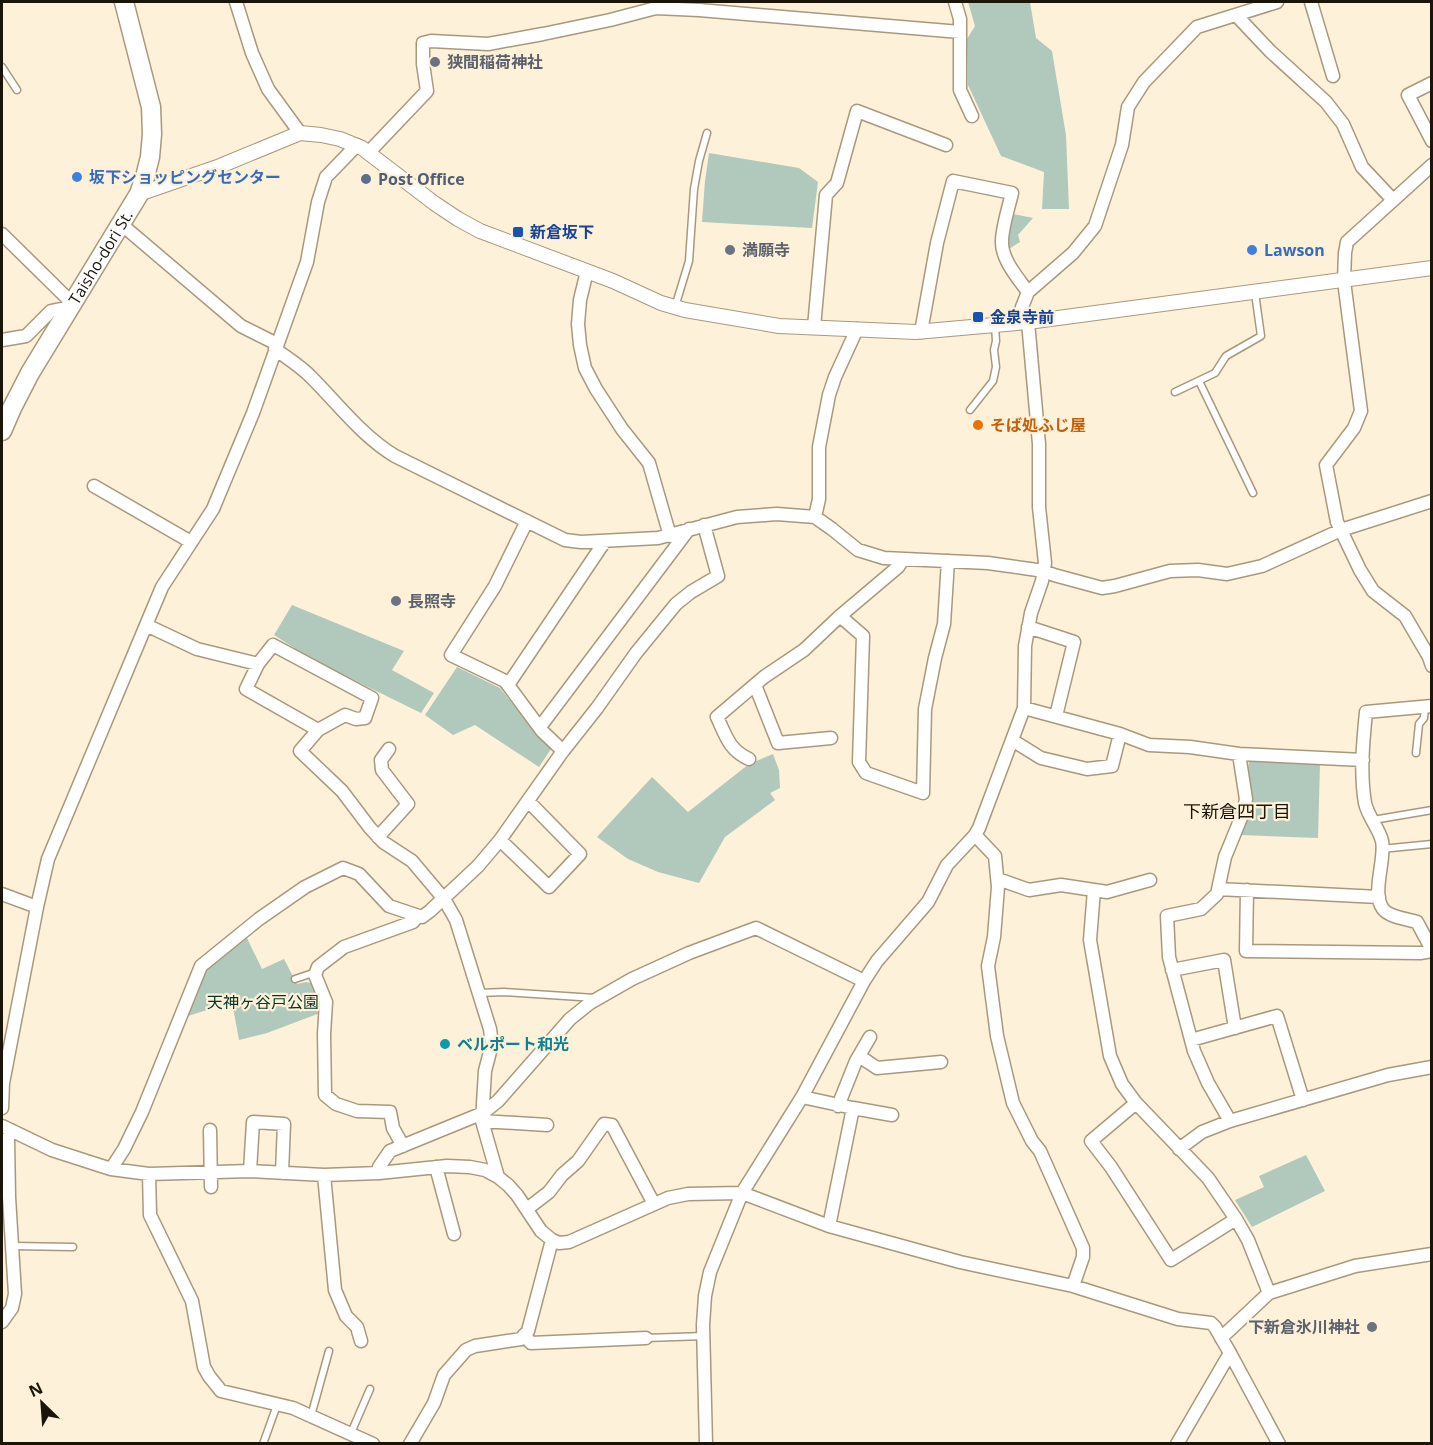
<svg xmlns="http://www.w3.org/2000/svg" width="1433" height="1445" font-family="'Open Sans','Noto Sans JP',sans-serif">
<rect width="100%" height="100%" fill="#fef1d9"/>
<path fill="#b1c8bc" d="M968 2H1030L1036 38 1052 51 1066 135 1069 209H1042L1044 172 1001 156 968 85 967 39 975 26Z
M709 153 799 168 818 182 812 228 702 222 705 181Z
M1013 214 1033 218 1018 235 1020 242 1009 249 1007 245Z
M292 605 404 651 392 670 434 693 421 713 313 660 274 635Z
M457 667 500 688 536 733 551 747V749L539 767 475 725 453 735 425 715Z
M773 754 779 770 780 788 770 793 775 800 725 837 699 883 658 872 628 859 597 837 652 777 688 812 749 764Z
M1250 759 1320 763 1318 838 1241 835C1246 823 1252 811 1252 797 1252 784 1245 772 1250 759Z
M246 936 262 969 284 959 297 984 306 982 311 983 320 1006V1013L267 1033 239 1040 232 1002 188 1016 204 971Z
M1306 1155 1325 1191 1252 1227 1235 1200 1264 1187 1259 1176Z"/>
<g fill="none" stroke-linecap="round" stroke-linejoin="round">
<g stroke="#a7997d" stroke-width="9">
<path id="service" d="M2 67 17 90
M675 307 689 261 694 189 699 161 707 133
M1199 381 1253 493
M1175 392 1215 373 1226 356 1261 336 1255 293
M970 410 993 381 996 367 994 350 996 341 995 326
M1416 753 1419 724 1424 718 1425 707
M1373 820 1432 810
M1381 849 1432 844
M295 979 310 974 315 975
M479 993 504 992 595 998
M13 1246 73 1247
M646 1338 704 1336
M311 1416 329 1351
M351 1433 370 1389
M263 1444 277 1405"/>
</g>
<g stroke="#a7997d" stroke-width="15">
<path id="minor" d="M236 2 252 53 268 89 300 133
M955 2 960 19V90L972 116
M1311 2 1333 76
M1236 15 1270 51 1326 102 1343 124 1362 167 1393 200
M1432 83 1408 95 1432 141
M369 152 427 91 423 64V43L431 41 488 44 543 34 610 20 656 8 699 10 960 32
M1432 165 1347 242 1345 253 1344 281 1361 411 1354 428 1326 465 1337 522 1360 570 1373 591 1405 616 1429 657 1432 666
M121 224 241 326 277 344
M2 234 72 303
M587 271 580 300 578 324 580 345 585 368 596 389 622 429 649 463 670 536
M1021 323 1022 307 1028 292 1073 253 1095 226 1122 145 1128 107 1144 82 1197 27 1277 2
M814 327 826 195 837 183 857 111 946 145
M921 332 937 243 953 181 1012 193C1009 206 1002 228 1002 241 1001 259 1018 278 1028 292
M2 340 26 336 51 311 70 307
M275 349C287 358 302 367 312 378 339 405 362 436 395 456L565 540 581 542 658 538 737 517 777 514 815 517 832 529 858 550 884 558 988 563 1044 571 1054 575 1102 588 1115 586 1170 571 1198 570 1227 574 1262 566 1341 530 1432 501
M94 486 191 542
M815 517 819 499V447L829 395 835 377 857 329
M527 521 495 586 451 655 505 681 542 731 563 751
M840 616 863 636 859 762 866 773 923 793 925 709 935 658 944 624 948 561
M146 625 197 649 258 664
M1028 627 1074 642 1056 716
M508 685 605 541
M755 685 778 743 831 738
M1432 706 1366 712C1363 742 1360 773 1365 803 1368 817 1379 828 1382 841 1386 859 1371 893 1383 909 1389 917 1407 919 1417 922L1432 950
M1024 708 1120 734 1149 745 1190 747 1239 754 1363 760
M540 727 689 529
M318 730 246 689 258 664 273 645 372 698 365 718 356 719 345 715 318 730 300 751 342 791 370 828 383 842 412 861 444 899 456 920 490 1029 492 1044 485 1071 482 1121 498 1177
M1012 740 1041 758 1087 769 1112 766 1120 734
M749 759C729 750 726 736 717 717L764 677 804 650 840 616 898 567 903 559
M975 835 995 856 998 887 994 937 988 966 997 1036 1013 1103 1032 1141 1040 1151 1083 1248V1257L1073 1286
M378 837 408 804 382 770 381 760 389 749
M500 840 549 887 580 854 528 801
M998 879 1029 890 1061 885 1107 892 1150 880
M1218 889 1379 897
M1094 890 1090 940 1110 1056 1122 1084 1136 1103 1208 1178 1236 1219 1248 1240 1269 1293
M1247 890 1246 951 1420 953 1432 951
M2 894 37 907
M1172 970 1224 960 1235 1028
M1191 1040 1277 1016 1303 1100
M859 1056 877 1068 941 1062
M802 1097 853 1108 892 1115
M1136 1103 1091 1141 1111 1167 1171 1260 1236 1219
M838 1106 856 1061 870 1037
M2 1108 3 1083 37 907 48 859 162 587 213 509 253 413 307 262 318 202 326 177 357 145
M482 1121 547 1125
M1230 1121 1208 1083 1194 1051 1169 957 1167 916 1201 909 1217 894 1225 857 1243 813 1246 799 1239 754
M2 1126 52 1150 111 1169 149 1174 250 1171 324 1175 379 1173 447 1166 470 1167 485 1170 498 1177 508 1185 517 1195 541 1231 552 1240 559 1243 569 1242 668 1198 688 1194 742 1193 829 1226 960 1262 1073 1286 1178 1319 1211 1323 1215 1327 1230 1353 1279 1444
M210 1130 211 1187
M403 1146 393 1128 390 1112 357 1111 336 1104 325 1095 324 1034 326 1002 315 975 318 967 344 947 413 922 418 916
M1179 1149 1202 1132 1230 1121 1388 1075 1432 1067
M436 1167 454 1234
M111 1169 124 1149 142 1112 201 966 259 919 305 887 343 868 359 874 389 906 422 917 430 911 478 866 500 840 563 751 597 708 636 653 676 604 691 592 718 576 704 525
M250 1171 253 1122 284 1124 282 1173
M379 1173V1167L390 1151 483 1113 498 1101 570 1019 590 1003 632 979 689 953 756 928 864 981
M149 1174 150 1215 192 1301 204 1367 209 1376 221 1391 293 1408 373 1444
M324 1175 335 1290 346 1316 357 1327 361 1341
M527 1209 549 1192 562 1175 578 1161 604 1124 612 1125 654 1204
M829 1226 853 1108
M2 1322 12 1308 15 1294 9 1197 8 1138 11 1130
M524 1335 531 1343 646 1338
M1221 1338 1269 1293 1355 1266 1432 1254
M410 1444 434 1403 444 1375 466 1350 475 1346 521 1339 528 1331 552 1240
M706 1444 703 1325 705 1296 710 1272 742 1193 802 1097 864 981 877 961 928 902 947 865 975 835 979 828 1024 708 1025 646 1031 613 1042 581 1045 563 1039 507V444L1028 322
M1177 1444 1230 1353"/>
</g>
<g stroke="#a7997d" stroke-width="16">
<path id="tertiary" d="M139 194 220 166 300 133 321 135 340 139 362 148 434 203 458 219 480 231 613 281 661 303 685 310 779 326 916 332 1028 322 1432 268"/>
</g>
<g stroke="#a7997d" stroke-width="21">
<g id="primary">
<path id="s1" d="M2 431 12 408 30 373 139 194 145 177 150 157 152 134 151 107 124 2"/>
</g>
</g>
<use href="#service" stroke="#fff" stroke-width="6"/>
<use href="#minor" stroke="#fff" stroke-width="12"/>
<use href="#tertiary" stroke="#fff" stroke-width="14"/>
<use href="#primary" stroke="#fff" stroke-width="18"/>
</g>
<g fill="#6b7280" stroke="#fef1d9" stroke-width="2">
<circle cx="435" cy="62" r="6"/>
<circle cx="730" cy="250" r="6"/>
<circle cx="396" cy="601" r="6"/>
<circle cx="1372" cy="1327" r="6"/>
</g>
<g fill="#3f7fe0" stroke="#fef1d9" stroke-width="2">
<circle cx="77" cy="177" r="6"/>
<circle cx="1252" cy="250" r="6"/>
</g>
<circle fill="#5c6f8a" stroke="#fef1d9" stroke-width="2" cx="366" cy="179" r="6"/>
<g fill="#1a4fb4" stroke="#fef1d9" stroke-width="2">
<rect x="512" y="226" width="12" height="12" rx="3"/>
<rect x="972" y="311" width="12" height="12" rx="3"/>
</g>
<circle fill="#e8710a" stroke="#fef1d9" stroke-width="2" cx="978" cy="425" r="6"/>
<circle fill="#0f9aa8" stroke="#fef1d9" stroke-width="2" cx="445" cy="1044" r="6"/>
<g text-anchor="middle" dominant-baseline="central" stroke-width="4.5" stroke-linejoin="round" paint-order="stroke">
<g font-size="16" font-weight="bold" fill="#5b616d" stroke="#fef1d9" text-anchor="start">
<text x="447" y="62">狭間稲荷神社</text>
<text x="742" y="250">満願寺</text>
<text x="408" y="601">長照寺</text>
<text x="1360" y="1327" text-anchor="end">下新倉氷川神社</text>
</g>
<g font-size="16" font-weight="bold" fill="#366cbe" stroke="#fef1d9" text-anchor="start">
<text x="89" y="177">坂下ショッピングセンター</text>
<text x="1264" y="250">Lawson</text>
</g>
<g font-size="16" font-weight="bold" fill="#4e5e75" stroke="#fef1d9" text-anchor="start">
<text x="378" y="179">Post Office</text>
</g>
<g font-size="16" font-weight="bold" fill="#164399" stroke="#fef1d9" text-anchor="start">
<text x="530" y="232">新倉坂下</text>
<text x="990" y="317">金泉寺前</text>
</g>
<g font-size="16" fill="#1a1409" stroke="#fef1d9">
<text stroke="none"><textPath href="#s1" startOffset="200">Taisho-dori St.</textPath></text>
</g>
<g font-size="16" font-weight="bold" fill="#c56008" stroke="#fef1d9" text-anchor="start">
<text x="990" y="425">そば処ふじ屋</text>
</g>
<g font-size="16" fill="#053625" stroke="#fef1d9">
<text x="263" y="1002">天神ヶ谷戸公園</text>
</g>
<g font-size="16" font-weight="bold" fill="#0d838f" stroke="#fef1d9" text-anchor="start">
<text x="457" y="1044">ベルポート和光</text>
</g>
<g font-size="18" fill="#1a1409" stroke="#fef1d9">
<text x="1237" y="811">下新倉四丁目</text>
</g>
</g>
<rect width="1433" height="1445" fill="none" stroke="#1a1409" stroke-width="6"/>
<g transform="translate(42 1403) rotate(335)" stroke="#fef1d9" stroke-width="4.5" paint-order="stroke">
<path d="M0-4.5L10 22L0 15L-10 22Z" fill="#1a1409"/>
<text y="-9" font-size="16" font-weight="bold" text-anchor="middle" fill="#1a1409">N</text>
</g>
</svg>
